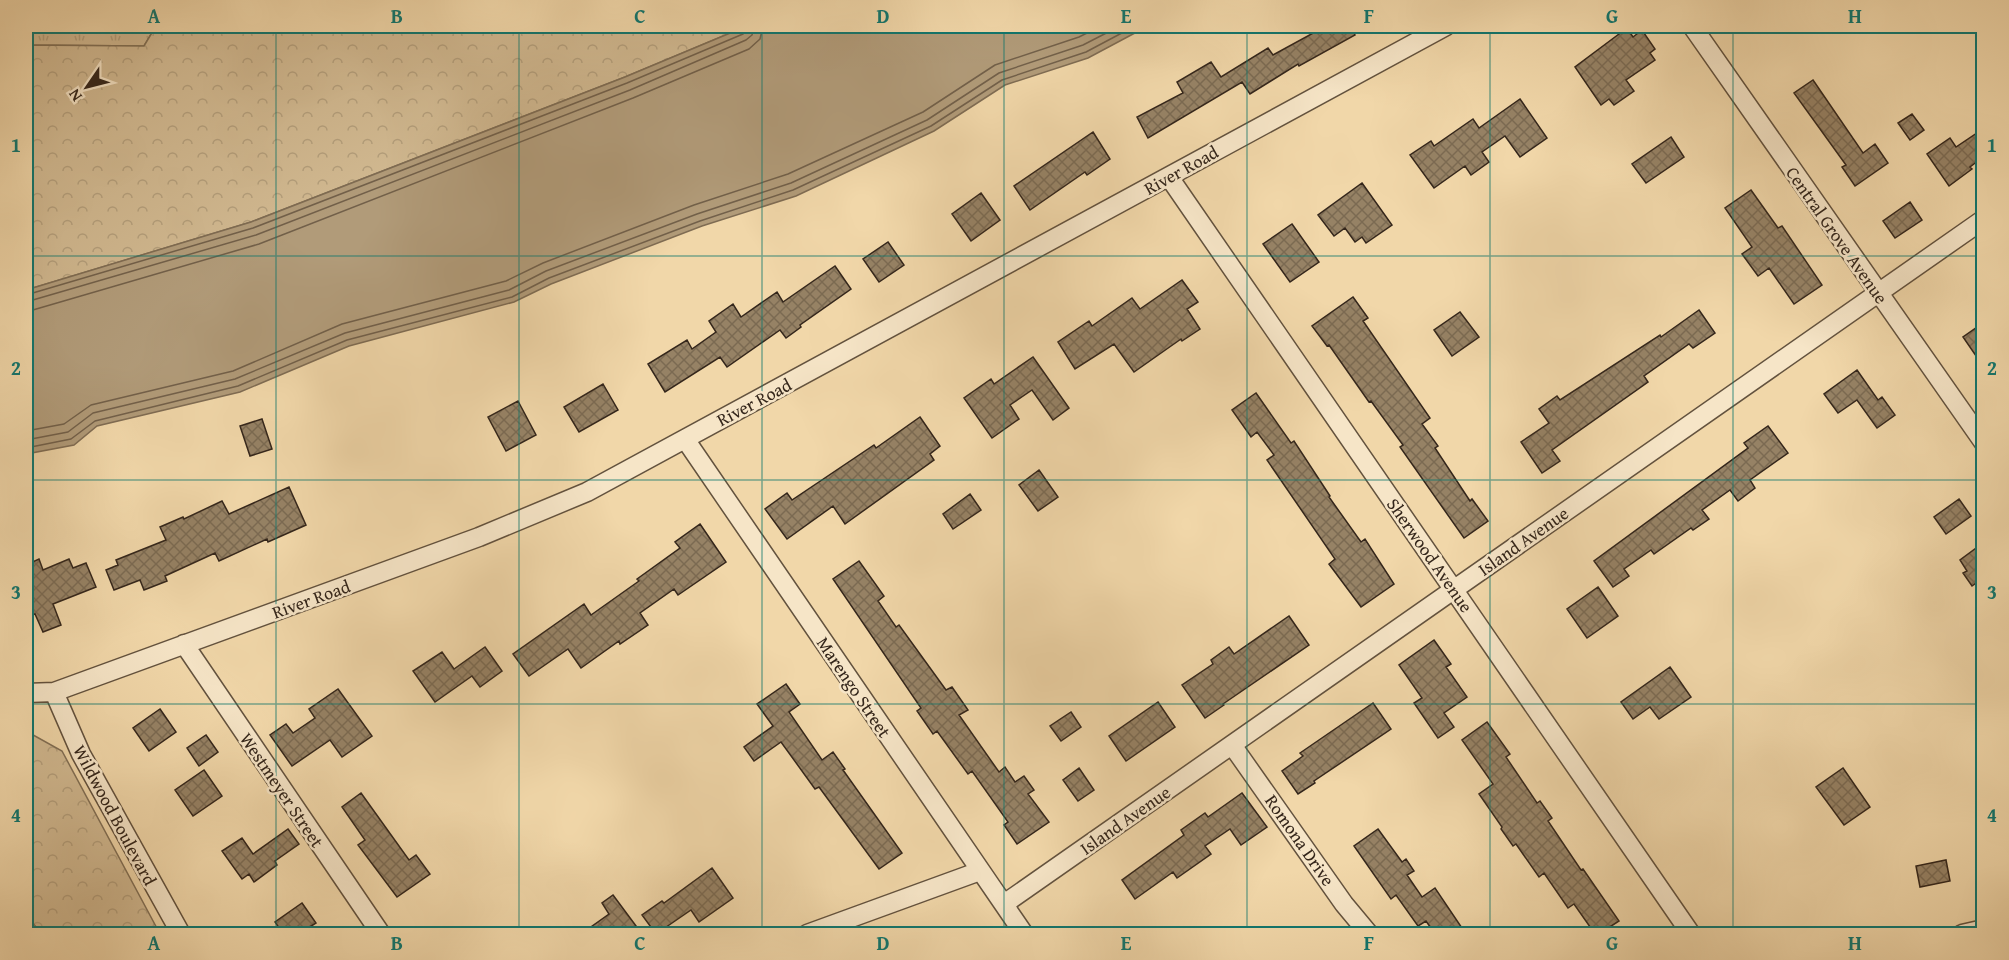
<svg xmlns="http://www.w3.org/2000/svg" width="2009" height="960" font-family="'Gentium Book Plus',serif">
<defs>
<pattern id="grass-tufts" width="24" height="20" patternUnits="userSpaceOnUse" patternTransform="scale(1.5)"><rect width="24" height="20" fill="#d1b991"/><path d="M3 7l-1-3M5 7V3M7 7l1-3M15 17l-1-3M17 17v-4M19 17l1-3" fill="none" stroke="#b49f7c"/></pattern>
<pattern id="forest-crowns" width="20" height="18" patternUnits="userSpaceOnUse" patternTransform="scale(1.5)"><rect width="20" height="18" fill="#d1b991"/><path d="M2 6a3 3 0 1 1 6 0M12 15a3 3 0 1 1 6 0" fill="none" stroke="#b49f7c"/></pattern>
<pattern id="building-cross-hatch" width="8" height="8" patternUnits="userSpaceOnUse" patternTransform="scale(1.5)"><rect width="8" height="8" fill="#968265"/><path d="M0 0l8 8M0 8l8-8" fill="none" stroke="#7b6a52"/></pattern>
</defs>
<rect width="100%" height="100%" fill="#f1d7a9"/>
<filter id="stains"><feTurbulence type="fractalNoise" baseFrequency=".00333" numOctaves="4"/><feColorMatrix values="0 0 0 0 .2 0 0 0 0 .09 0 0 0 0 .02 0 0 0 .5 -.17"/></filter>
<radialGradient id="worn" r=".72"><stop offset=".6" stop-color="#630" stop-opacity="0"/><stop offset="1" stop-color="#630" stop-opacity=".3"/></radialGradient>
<path fill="url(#grass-tufts)" stroke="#827056" stroke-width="1.5" d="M26 26H156L144 46 26 45Z"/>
<path fill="url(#forest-crowns)" stroke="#827056" stroke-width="1.5" d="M156 26H747L625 77 251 222 26 290V45L144 46Z
M26 731 62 751 160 934H42L26 915Z"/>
<path fill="#b19b79" stroke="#7f6c53" stroke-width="1.5" d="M747 26H1148L1088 58 1005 85 934 131 796 196 702 226 551 284 514 302 349 346 240 392 97 426 74 445 26 454V290L251 222 625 77Z"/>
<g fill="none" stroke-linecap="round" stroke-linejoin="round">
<path stroke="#72604a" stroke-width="1.5" d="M26 295 253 228 627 83 743 34 746 30 747 26
M26 302 256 235 630 90 746 40 752 35 754 26
M26 312 259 244 633 98 749 49 760 39 763 26
M26 431 64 424 91 405 233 371 342 324 506 281 543 263 694 205 788 174 923 112 995 65 1079 37 1101 26
M26 440 68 432 93 413 235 379 345 333 509 290 546 271 697 214 791 183 927 120 999 73 1083 45 1120 26
M26 448 71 439 95 421 238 386 347 340 512 297 549 278 700 221 793 190 931 126 1002 80 1086 52 1135 26"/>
</g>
<path fill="url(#building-cross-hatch)" stroke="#34261b" stroke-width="1.5" d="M1326 26H1350L1355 35 1299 66 1298 64 1250 94 1242 82 1148 138 1137 117 1183 93 1177 82 1211 62 1221 77 1268 48 1273 55Z
M1627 28 1633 37 1642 30 1655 49 1650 53 1655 60 1626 80 1634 91 1614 105 1609 99 1601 105 1575 67Z
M1813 80 1863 153 1875 144 1888 163 1855 186 1842 167 1846 165 1794 93Z
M1520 99 1547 138 1520 157 1505 136 1482 152 1489 162 1471 175 1465 166 1434 188 1410 155 1431 141 1434 146 1473 119 1479 128Z
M1912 114 1924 130 1910 140 1898 123Z
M1983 129V157L1970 167 1972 169 1949 186 1927 154 1950 138 1956 147Z
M1093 132 1110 159 1087 175 1085 172 1030 210 1014 186Z
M1671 137 1684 157 1646 183 1632 164Z
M1362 183 1392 225 1366 243 1362 237 1355 242 1345 228 1334 236 1318 215Z
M1751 190 1778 228 1782 226 1822 285 1794 304 1769 268 1758 276 1742 254 1752 247 1725 208Z
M981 193 1000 220 971 241 952 214Z
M1910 202 1922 220 1895 238 1883 221Z
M1292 224 1319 262 1290 282 1263 244Z
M888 242 904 265 879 282 863 259Z
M835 266 851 289 800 325 801 327 786 338 780 330 727 367 720 357 665 392 648 364 687 340 692 349 716 332 709 321 733 304 741 317 777 292 783 302Z
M1182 280 1198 302 1187 309 1200 329 1182 341 1181 339 1134 372 1114 344 1075 369 1058 342 1089 321 1092 326 1132 298 1140 309Z
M1353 297 1368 318 1363 321 1430 418 1422 424 1438 446 1435 448 1470 501 1472 499 1488 521 1464 538 1400 447 1403 445 1371 401 1369 402 1329 345 1327 346 1312 326Z
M1699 310 1715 333 1693 348 1689 344 1644 376 1648 382 1552 450 1560 461 1542 473 1521 442 1549 423 1539 409 1557 396 1560 400 1660 335 1661 337Z
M1460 312 1479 337 1452 356 1434 330Z
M1983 323V366L1963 337Z
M1033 357 1069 408 1053 420 1032 390 1010 405 1019 419 992 438 964 398 991 379 994 384Z
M1857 370 1878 400 1882 397 1895 415 1877 428 1857 400 1838 413 1824 394Z
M603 384 618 410 579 432 564 407Z
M1256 393 1291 443 1294 441 1330 496 1329 497 1361 542 1365 539 1394 584 1361 607 1329 564 1335 559 1267 460 1274 455 1257 432 1251 437 1232 410Z
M518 401 536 435 506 451 488 417Z
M920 417 940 446 930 454 934 460 845 524 833 506 787 539 765 509 787 493 792 500 874 445 876 448Z
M262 419 272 449 250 456 240 426Z
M1768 426 1788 453 1750 480 1755 488 1738 501 1730 490 1702 510 1709 519 1693 530 1691 528 1654 554 1651 550 1624 569 1629 576 1613 587 1594 561 1748 448 1744 443Z
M1039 470 1058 497 1038 511 1019 485Z
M289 487 306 525 268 542 267 539 219 561 215 553 165 576 167 581 144 590 140 580 114 590 106 570 118 565 116 560 166 540 160 527 183 517 184 519 222 501 229 514Z
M970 494 981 510 953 529 943 514Z
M1959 499 1971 516 1946 534 1934 517Z
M700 524 726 562 678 595 674 589 640 613 648 625 620 644 619 641 581 668 568 649 529 676 513 654 584 604 591 615 639 581 637 579 680 548 675 542Z
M1983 543V578L1972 586 1963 573 1967 571 1960 560Z
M39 559 43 570 69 559 73 568 86 563 96 587 53 604 61 625 43 632 35 614 26 617V565Z
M859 561 884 596 878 601 896 627 899 625 946 690 952 687 968 710 959 715 999 772 1005 767 1015 782 1024 776 1034 790 1028 794 1049 822 1017 844 1004 825 1008 822 972 771 968 774 937 731 933 734 917 711 921 708 833 579Z
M1598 587 1618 616 1587 638 1567 609Z
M1289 616 1309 645 1223 704 1224 705 1205 718 1182 685 1213 664 1211 660 1229 647 1234 654Z
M1434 640 1451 664 1446 667 1467 697 1444 713 1454 727 1438 738 1414 703 1422 698 1399 665Z
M485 647 502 671 480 687 472 676 435 702 413 671 442 652 454 669Z
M1670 667 1691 697 1659 719 1650 707 1633 719 1621 702Z
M786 684 800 704 789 712 822 760 833 752 845 769 843 770 902 853 879 869 819 787 815 789 781 742 754 761 744 747 773 726 757 704Z
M338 689 372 736 342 757 330 740 292 766 270 735 286 724 293 733 315 718 309 709Z
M1158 702 1175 727 1126 761 1109 736Z
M1373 703 1391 729 1314 781 1315 783 1298 794 1282 771 1303 756 1300 753Z
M160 709 176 732 149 751 133 728Z
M1071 712 1081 727 1061 741 1050 726Z
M1487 722 1510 754 1506 757 1537 803 1540 801 1552 818 1548 821 1581 870 1583 869 1619 921 1599 934H1595L1574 904 1568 908 1544 873 1539 877 1516 844 1513 846 1501 829 1502 827 1479 794 1493 784 1462 740Z
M206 735 218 752 199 766 187 748Z
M1079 768 1094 790 1078 801 1063 780Z
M1843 768 1870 807 1844 825 1816 787Z
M204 770 222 796 193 816 175 790Z
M361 793 409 860 416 855 430 874 397 897 358 845 365 840 342 807Z
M1242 793 1267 827 1241 845 1230 829 1205 846 1211 854 1177 878 1173 872 1135 899 1122 880 1184 835 1181 830 1205 813 1208 817Z
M288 829 299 844 275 861 277 865 254 882 249 874 242 879 222 851 242 838 253 854Z
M1378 829 1402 862 1406 859 1414 871 1407 875 1422 897 1435 888 1466 934H1435L1426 921 1418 926 1396 895 1391 899 1354 846Z
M1946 860 1950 881 1920 887 1916 866Z
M712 868 733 898 699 922 691 910 656 934 642 915 662 901 664 903Z
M613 895 642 934H581L609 914 602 903Z
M302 903 316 923 299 934H283L275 922Z"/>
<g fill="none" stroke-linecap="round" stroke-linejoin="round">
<g stroke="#63523e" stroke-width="21">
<path id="minor" d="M1692 26 1984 443
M1169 177 1691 934
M685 439 1024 934
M184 644 381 934
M54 692 81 754 181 934
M26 693 54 692 479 537 587 492 1446 26
M1232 745 1344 904 1369 934
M1004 904 1984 219
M807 934 980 871
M1962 934 1984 929"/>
</g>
<use href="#minor" stroke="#f6e5c7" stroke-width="18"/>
</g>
<path fill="none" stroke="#0f766e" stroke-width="1.5" stroke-opacity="0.55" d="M276 26V934M519 26V934M762 26V934M1004 26V934M1247 26V934M1490 26V934M1733 26V934M26 256H1984M26 480H1984M26 704H1984"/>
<g text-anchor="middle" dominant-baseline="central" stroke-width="5" stroke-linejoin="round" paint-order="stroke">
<g font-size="18" fill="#34261b" stroke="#f6e5c7">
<text transform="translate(1181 170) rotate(-29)">River Road</text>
<text transform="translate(1837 235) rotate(55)">Central Grove Avenue</text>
<text transform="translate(754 402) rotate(-28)">River Road</text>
<text transform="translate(1523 541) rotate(-35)">Island Avenue</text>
<text transform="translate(1430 555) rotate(55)">Sherwood Avenue</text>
<text transform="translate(311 599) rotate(-20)">River Road</text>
<text transform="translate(854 687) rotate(56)">Marengo Street</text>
<text transform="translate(282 790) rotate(56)">Westmeyer Street</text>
<text transform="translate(115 815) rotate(62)">Wildwood Boulevard</text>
<text transform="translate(1125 820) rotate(-35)">Island Avenue</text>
<text transform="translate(1300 840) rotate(55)">Romona Drive</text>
</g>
</g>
<rect width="2009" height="960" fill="none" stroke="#f1d7a9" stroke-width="66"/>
<g transform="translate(87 87) rotate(235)" stroke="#f6e5c7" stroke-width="4.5" paint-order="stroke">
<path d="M0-4.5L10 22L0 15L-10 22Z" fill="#34261b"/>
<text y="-9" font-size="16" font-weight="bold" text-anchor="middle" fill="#34261b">N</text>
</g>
<rect x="33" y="33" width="1943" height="894" fill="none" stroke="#0f766e" stroke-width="2"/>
<g font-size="20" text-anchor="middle" font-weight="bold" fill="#0f766e">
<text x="154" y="23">A</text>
<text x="397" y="23">B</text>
<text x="640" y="23">C</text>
<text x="883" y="23">D</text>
<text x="1126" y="23">E</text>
<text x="1369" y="23">F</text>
<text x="1612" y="23">G</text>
<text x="1855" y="23">H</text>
<text x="16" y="152">1</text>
<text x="1992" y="152">1</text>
<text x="16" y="375">2</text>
<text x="1992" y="375">2</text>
<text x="16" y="599">3</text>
<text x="1992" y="599">3</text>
<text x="16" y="822">4</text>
<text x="1992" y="822">4</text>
<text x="154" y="950">A</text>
<text x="397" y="950">B</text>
<text x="640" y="950">C</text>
<text x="883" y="950">D</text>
<text x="1126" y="950">E</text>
<text x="1369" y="950">F</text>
<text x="1612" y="950">G</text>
<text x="1855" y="950">H</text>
</g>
<rect width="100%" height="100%" filter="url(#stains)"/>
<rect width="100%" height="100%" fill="url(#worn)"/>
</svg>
